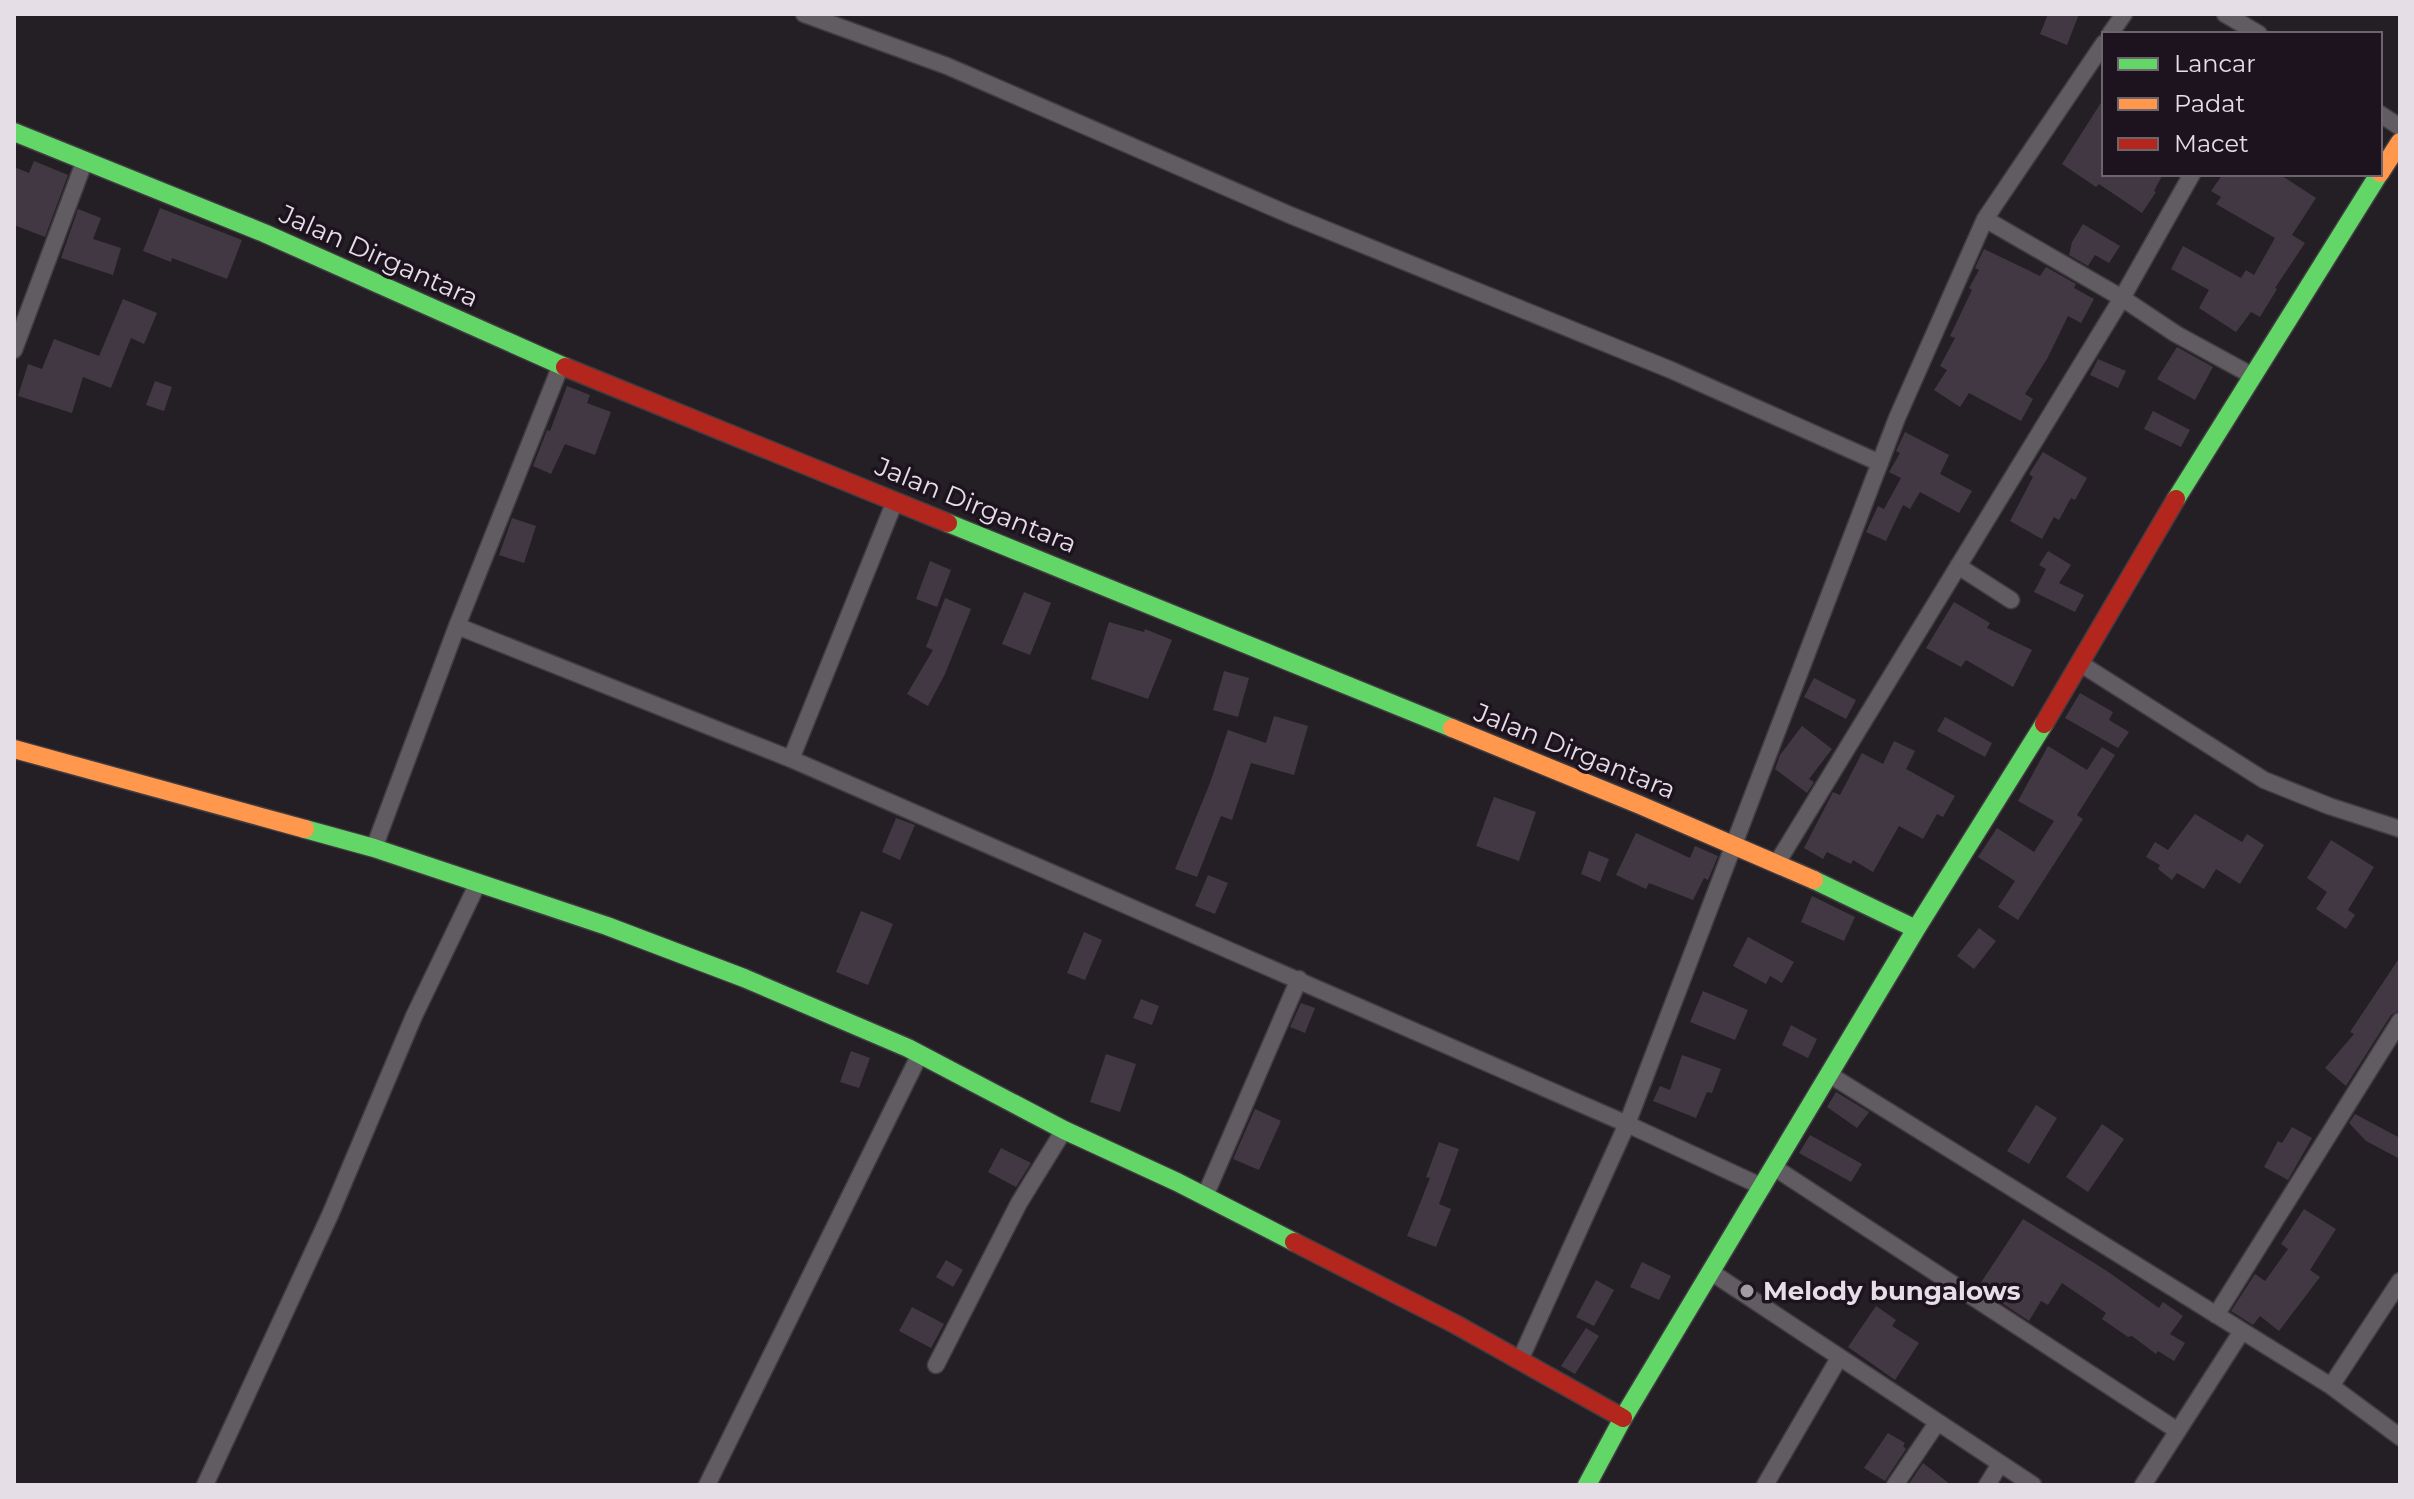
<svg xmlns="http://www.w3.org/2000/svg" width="2414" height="1499" font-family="Montserrat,sans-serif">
<rect width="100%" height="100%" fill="#241f25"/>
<path fill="#423844" d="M2048 14H2079L2067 45 2040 34Z
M2104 98V174H2163L2154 191 2156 192 2142 213 2099 184 2096 187 2062 164Z
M34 161 68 175 45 237 14 225V167L29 173Z
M2223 174H2279L2316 198 2292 235 2305 243 2275 288 2277 289 2260 317 2251 312 2236 332 2199 308 2209 290 2171 269 2183 246 2241 278 2246 270 2254 275 2275 238 2216 204 2221 197 2211 191Z
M160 208 242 240 227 279 172 258 171 262 143 251Z
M78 209 101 218 93 239 121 248 113 275 61 258Z
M2083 224 2120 246 2109 263 2095 255 2088 266 2069 255 2072 242Z
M1984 249 2040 276 2046 267 2076 284 2074 288 2094 299 2081 323 2068 316 2047 359 2025 394 2033 399 2021 421 1969 393 1960 407 1934 390 1947 370 1940 366 1955 338 1950 336 1972 290 1969 288 1979 270 1975 268Z
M123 299 157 313 144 344 131 338 111 388 83 377 72 413 18 396 28 364 42 369 54 339 99 356Z
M2177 347 2213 367 2195 400 2157 379Z
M2098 359 2126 371 2118 388 2090 375Z
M155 381 172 387 164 411 146 405Z
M567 386 590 395 587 403 611 412 595 455 565 444 551 474 533 466 547 430 550 431Z
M2153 411 2190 430 2181 447 2144 429Z
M1905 432 1949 455 1940 474 1972 491 1959 513 1920 492 1910 509 1903 505 1886 541 1866 532 1878 506 1884 509 1901 478 1889 472 1900 453 1896 451Z
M2043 452 2087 478 2075 500 2071 498 2059 520 2054 517 2042 539 2010 521 2033 477 2029 474Z
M512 518 536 526 524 563 499 555Z
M2048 551 2071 565 2059 583 2084 595 2075 612 2034 592 2046 569 2039 565Z
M930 561 951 570 937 607 916 599Z
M1024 592 1051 603 1030 655 1002 644Z
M945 598 971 609 945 674 928 706 907 694 933 650 926 647Z
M1954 602 1990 623 1987 628 2032 650 2013 687 1966 660 1961 667 1926 648Z
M1109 622 1144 632 1145 629 1172 640 1148 699 1091 679Z
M1224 671 1249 678 1238 717 1213 710Z
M1814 678 1856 700 1846 719 1804 697Z
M2080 693 2113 712 2109 720 2129 732 2118 748 2065 718Z
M1274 716 1308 726 1294 775 1251 763 1232 820 1221 816 1197 877 1175 869 1210 783 1228 730 1266 743Z
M1945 717 1992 743 1985 757 1937 731Z
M1802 726 1832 749 1809 779 1814 782 1807 793 1775 769 1780 755Z
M1894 741 1915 751 1906 769 1955 796 1943 817 1937 814 1923 839 1899 826 1873 872 1853 860 1851 864 1827 852 1823 859 1804 848 1833 792 1840 795 1862 753 1883 764Z
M2048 746 2087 770 2102 747 2115 755 2077 815 2083 819 2018 920 1998 907 2015 881 1978 857 1997 828 2034 852 2054 821 2018 801Z
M1494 797 1536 812 1519 861 1476 846Z
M2195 814 2242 842 2247 834 2264 845 2240 884 2216 869 2204 889 2177 873 2172 880 2158 869 2160 865 2146 857 2155 842 2168 850Z
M896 818 915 825 900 860 882 852Z
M1636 833 1690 858 1695 846 1718 856 1708 880 1704 878 1693 900 1649 883 1646 889 1616 875Z
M2331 840 2374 867 2348 910 2355 915 2346 929 2316 909 2327 892 2307 878Z
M1589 851 1609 859 1600 882 1581 874Z
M1208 875 1228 883 1215 914 1195 906Z
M1812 896 1855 917 1844 941 1801 922Z
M861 911 893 924 868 985 836 972Z
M1979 928 1996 941 1974 969 1957 956Z
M1084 932 1102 940 1085 980 1067 973Z
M1748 937 1794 962 1782 983 1770 976 1766 984 1733 966Z
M2400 957V1010L2391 1015 2346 1086 2325 1068 2354 1034 2350 1032Z
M1703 991 1748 1010 1735 1040 1690 1022Z
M1141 999 1159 1006 1152 1025 1133 1018Z
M1301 1003 1315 1008 1305 1033 1290 1027Z
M1791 1025 1817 1039 1808 1058 1782 1045Z
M851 1051 870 1058 859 1088 840 1082Z
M1106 1054 1136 1064 1120 1112 1090 1102Z
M1682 1055 1721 1069 1712 1093 1707 1092 1696 1118 1653 1101 1660 1086 1670 1090Z
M1836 1092 1869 1112 1857 1128 1827 1107Z
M2036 1105 2057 1118 2029 1164 2007 1151Z
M1255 1109 1281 1121 1259 1170 1233 1159Z
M2355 1114 2400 1138V1159L2366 1141 2349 1123Z
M2102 1124 2124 1139 2088 1192 2066 1177Z
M2292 1127 2312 1138 2288 1180 2264 1167 2278 1141 2282 1143Z
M1810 1135 1862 1164 1851 1182 1799 1153Z
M1439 1142 1459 1149 1439 1204 1451 1209 1436 1247 1407 1236 1430 1178 1426 1177Z
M1001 1148 1031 1163 1016 1187 988 1172Z
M2304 1209 2336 1229 2310 1270 2320 1277 2279 1331 2260 1316 2253 1325 2231 1311 2255 1274 2265 1281 2288 1249 2281 1244Z
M2023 1219 2107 1271 2159 1308 2163 1302 2183 1316 2170 1334 2185 1343 2174 1361 2158 1351 2156 1354 2132 1336 2128 1337 2102 1319 2106 1313 2062 1283 2048 1305 2041 1301 2029 1321 1978 1287Z
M946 1260 963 1270 953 1287 936 1277Z
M1642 1262 1671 1276 1659 1300 1630 1287Z
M1596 1280 1614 1290 1594 1326 1576 1317Z
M1876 1306 1896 1320 1892 1326 1919 1343 1895 1380 1848 1347Z
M912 1307 944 1324 931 1348 899 1331Z
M1586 1328 1599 1336 1575 1374 1561 1366Z
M1888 1433 1905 1443 1903 1446 1906 1449 1885 1481 1864 1468Z
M1923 1463 1951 1485H1908Z"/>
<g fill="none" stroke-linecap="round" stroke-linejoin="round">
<g stroke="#403c41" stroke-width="19">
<path id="street" d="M804 14 947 66 1290 215 1671 370 1880 463
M2225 14 2259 34
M2110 34 2124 14
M2380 114 2400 127
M1985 219 2122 298 2176 334 2253 376
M14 350 85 160
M1958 566 2011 600
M457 626 791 759 1627 1124 1763 1187
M2081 664 2264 780 2329 806 2400 829
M791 759 895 501
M374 848 457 626 561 365
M1777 863 2122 298 2192 174
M1830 1075 2331 1386 2400 1437
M1775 1168 2178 1431
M1205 1196 1299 979
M1711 1272 2033 1485
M2216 1315 2400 1021
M1520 1360 1627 1124 1897 418 1985 219 2104 43
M936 1365 1019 1203 1064 1130
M2331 1386 2400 1281
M205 1485 330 1215 414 1016 478 883
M707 1485 920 1054
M1765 1485 1839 1358
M1895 1485 1937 1423
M1987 1485 2000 1464
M2143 1485 2242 1331"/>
</g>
<g stroke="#403c41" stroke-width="21">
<path id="fast" d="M14 132 264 233 565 367
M2176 499 2379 174
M948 523 1452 728
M305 829 374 848 607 926 744 978 908 1048 1064 1130 1177 1182 1294 1242
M1814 880 1916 929
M1587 1485 1623 1418 1916 929 2044 724"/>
</g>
<g stroke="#403c41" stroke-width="21">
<path id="slow" d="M2380 173 2400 142
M1452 728 1640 805 1814 880
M14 749 305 829"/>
</g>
<g stroke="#403c41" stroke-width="21">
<path id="jam" d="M565 367 948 523
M2044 724 2176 499
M1294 1242 1455 1324 1623 1418"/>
</g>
<use href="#street" stroke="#605c61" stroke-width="16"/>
<use href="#fast" stroke="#63d668" stroke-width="18"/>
<use href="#slow" stroke="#ff974d" stroke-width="18"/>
<use href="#jam" stroke="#b3261e" stroke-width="18"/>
</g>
<circle fill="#a19ba2" stroke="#1d131f" stroke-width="3" cx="1747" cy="1291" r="8"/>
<g text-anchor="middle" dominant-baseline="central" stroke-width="7" stroke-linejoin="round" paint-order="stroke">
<g font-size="26" fill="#e5dee6" stroke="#1d131f">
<text transform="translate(379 256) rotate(24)">Jalan Dirgantara</text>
<text transform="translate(976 505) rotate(22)">Jalan Dirgantara</text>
<text transform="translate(1575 751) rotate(22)">Jalan Dirgantara</text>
</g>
<g font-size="26" font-weight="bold" fill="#e5dee6" stroke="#1d131f" text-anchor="start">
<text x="1763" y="1291">Melody bungalows</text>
</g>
</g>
<rect width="2414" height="1499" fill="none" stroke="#e5dee6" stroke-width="32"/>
<rect x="2102" y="32" width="280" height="144" fill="#1d131f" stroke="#6d646f" stroke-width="2"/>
<rect x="2118" y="58" width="40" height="12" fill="#63d668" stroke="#6d646f" stroke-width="2"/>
<text x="2174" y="72" font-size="24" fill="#e5dee6">Lancar</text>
<rect x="2118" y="98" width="40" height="12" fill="#ff974d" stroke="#6d646f" stroke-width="2"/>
<text x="2174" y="112" font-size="24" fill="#e5dee6">Padat</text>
<rect x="2118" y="138" width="40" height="12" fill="#b3261e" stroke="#6d646f" stroke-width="2"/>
<text x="2174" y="152" font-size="24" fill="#e5dee6">Macet</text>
</svg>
